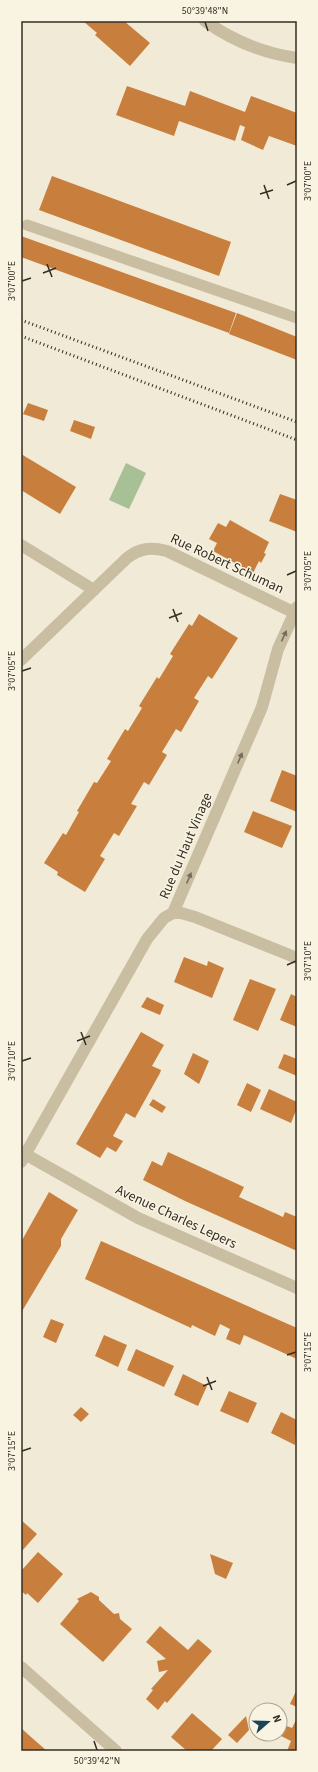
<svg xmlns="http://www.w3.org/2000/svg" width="318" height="1772" font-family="'Source Sans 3',sans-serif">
<rect width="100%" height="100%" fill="#f1ead6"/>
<path fill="#a8c096" d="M126 463 146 473 129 509 109 500Z"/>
<path fill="#c87f3d" d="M83 21H124L150 43 130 66 95 35 97 33Z
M127 86 185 106 190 91 245 112 251 96 297 113V146L269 136 263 150 241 140 245 127 240 125 235 141 179 121 174 136 116 115Z
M52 176 231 242 219 276 39 210Z
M21 236 236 313 229 333 21 257Z
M237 313 297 337V360L229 334Z
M28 403 48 410 44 421 23 414Z
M74 420 95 427 91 439 70 431Z
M21 454 76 487 60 514 21 490Z
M280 494 297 500V532L269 521Z
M230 520 269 542 264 553 266 554 261 563 259 561 253 573 213 551 217 543 209 539 218 523 226 527Z
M199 614 238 638 212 679 208 676 194 698 199 701 181 732 176 729 162 752 167 755 149 785 144 782 131 804 137 806 119 836 114 833 100 856 105 859 85 892 57 875 58 872 44 863 63 833 66 835 79 812 77 811 94 782 97 783 111 761 107 759 125 729 128 731 142 708 139 706 157 677 159 679 173 656 170 654 189 624 192 626Z
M282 770 297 776V812L270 801Z
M253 811 292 826 282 848 244 832Z
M184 957 207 966 208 961 224 968 212 998 174 982Z
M250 979 276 989 258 1031 233 1020Z
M291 994 297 997V1027L280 1020Z
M147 997 164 1005 160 1015 141 1007Z
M141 1032 164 1045 152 1066 161 1070 160 1073 135 1118 126 1113 113 1136 123 1141 116 1152 107 1147 100 1158 76 1144Z
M193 1053 209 1061 199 1084 184 1074Z
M284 1054 297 1059V1076L278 1068Z
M247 1083 261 1090 251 1112 237 1105Z
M269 1089 297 1102V1108L291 1123 260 1109Z
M153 1099 166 1107 162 1113 149 1105Z
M168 1152 244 1187 239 1197 283 1217 285 1212 297 1217V1251L185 1201 143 1180 152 1161 162 1166Z
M49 1192 78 1210 61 1239V1246L21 1313V1242Z
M101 1241 297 1328V1359L244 1335 240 1345 226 1339 230 1329 220 1324 215 1336 192 1325 191 1328 85 1279Z
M51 1319 64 1324 56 1343 43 1337Z
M104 1335 127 1345 118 1367 95 1356Z
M136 1349 174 1366 164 1387 127 1370Z
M183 1374 207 1386 198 1406 174 1395Z
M229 1391 257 1403 248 1423 220 1411Z
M81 1407 89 1414 81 1422 73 1415Z
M281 1412 297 1420 295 1445 271 1433Z
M21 1520 37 1534 21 1552Z
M38 1552 63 1574 38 1603 27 1593 26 1595 21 1591V1571Z
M210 1554 233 1563 226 1579 215 1574Z
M91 1592 99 1597V1600L114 1614 119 1613 120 1619 132 1629 103 1662 60 1624 79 1601 77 1599Z
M160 1626 188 1650 198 1639 212 1651 167 1703 165 1701 158 1710 146 1699 153 1690 151 1689 168 1670 159 1672 157 1661 166 1659 146 1642Z
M297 1689V1707L290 1704Z
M192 1713 222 1739 211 1751H187L171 1737Z
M246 1716 249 1730 237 1743 228 1735Z
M297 1718V1751H287L291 1741 279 1735 284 1725 292 1728Z
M21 1728 31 1737 47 1751H21Z"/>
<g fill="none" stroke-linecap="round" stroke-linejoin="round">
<path stroke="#c9bda2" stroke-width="11" d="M27 225 297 318"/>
<path stroke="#c9bda2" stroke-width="12" d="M205 21C233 41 262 53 297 58
M21 545 94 590
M21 660 127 558C140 548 150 547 167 551L295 613
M173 913H181L195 917 297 958
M25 1154 138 1218 297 1288
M21 1162 147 939 164 918 173 913 262 707 278 649 297 607
M21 1667 116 1751"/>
<path stroke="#332d25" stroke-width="3" stroke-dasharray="1 3" stroke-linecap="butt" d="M21 320 297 422
M21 336 297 440"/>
</g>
<defs><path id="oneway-solid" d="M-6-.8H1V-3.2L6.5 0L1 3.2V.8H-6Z"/></defs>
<g fill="#766e5d">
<use href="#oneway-solid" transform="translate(284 636) rotate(-65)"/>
<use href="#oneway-solid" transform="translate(240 758) rotate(-67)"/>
<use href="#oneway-solid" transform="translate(189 878) rotate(-67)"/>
</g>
<path fill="none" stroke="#332d25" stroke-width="1.5" d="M205 22 208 31M264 185 269 199M287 185 296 181M260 194 273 190M47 264 52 277M43 273 56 268M22 281 31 278M287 575 296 571M173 609 178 622M169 618 182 613M22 671 31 668M287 965 296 961M81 1032 86 1045M77 1041 90 1036M22 1061 31 1058M287 1355 296 1352M207 1377 212 1390M203 1386 216 1381M22 1451 31 1448M94 1741 97 1750"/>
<g text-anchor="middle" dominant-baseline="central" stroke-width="3" stroke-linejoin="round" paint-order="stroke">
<g font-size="14" fill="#332d25" stroke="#f9f4e2">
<text transform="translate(227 564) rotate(25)">Rue Robert Schuman</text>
<text transform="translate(186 846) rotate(-67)">Rue du Haut Vinage</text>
<text transform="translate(176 1217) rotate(25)">Avenue Charles Lepers</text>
</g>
</g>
<rect width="318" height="1772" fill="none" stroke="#f9f4e2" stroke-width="44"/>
<g transform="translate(268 1722) rotate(70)"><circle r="19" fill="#f9f4e2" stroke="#aaa496"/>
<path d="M0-3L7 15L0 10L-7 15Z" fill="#1a4355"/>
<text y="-6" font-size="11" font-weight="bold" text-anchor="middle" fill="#332d25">N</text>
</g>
<rect x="22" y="22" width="274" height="1728" fill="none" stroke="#332d25" stroke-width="1.5"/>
<g font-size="10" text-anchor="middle" fill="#332d25">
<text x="205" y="14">50°39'48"N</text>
<text transform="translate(307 181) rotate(-90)" y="4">3°07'00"E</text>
<text transform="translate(11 281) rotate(-90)" y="4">3°07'00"E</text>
<text transform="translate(307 571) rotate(-90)" y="4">3°07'05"E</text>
<text transform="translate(11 671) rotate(-90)" y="4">3°07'05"E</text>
<text transform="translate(307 961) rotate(-90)" y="4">3°07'10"E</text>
<text transform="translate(11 1061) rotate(-90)" y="4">3°07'10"E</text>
<text transform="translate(307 1352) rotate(-90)" y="4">3°07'15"E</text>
<text transform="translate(11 1451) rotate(-90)" y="4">3°07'15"E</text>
<text x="97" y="1764">50°39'42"N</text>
</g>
</svg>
